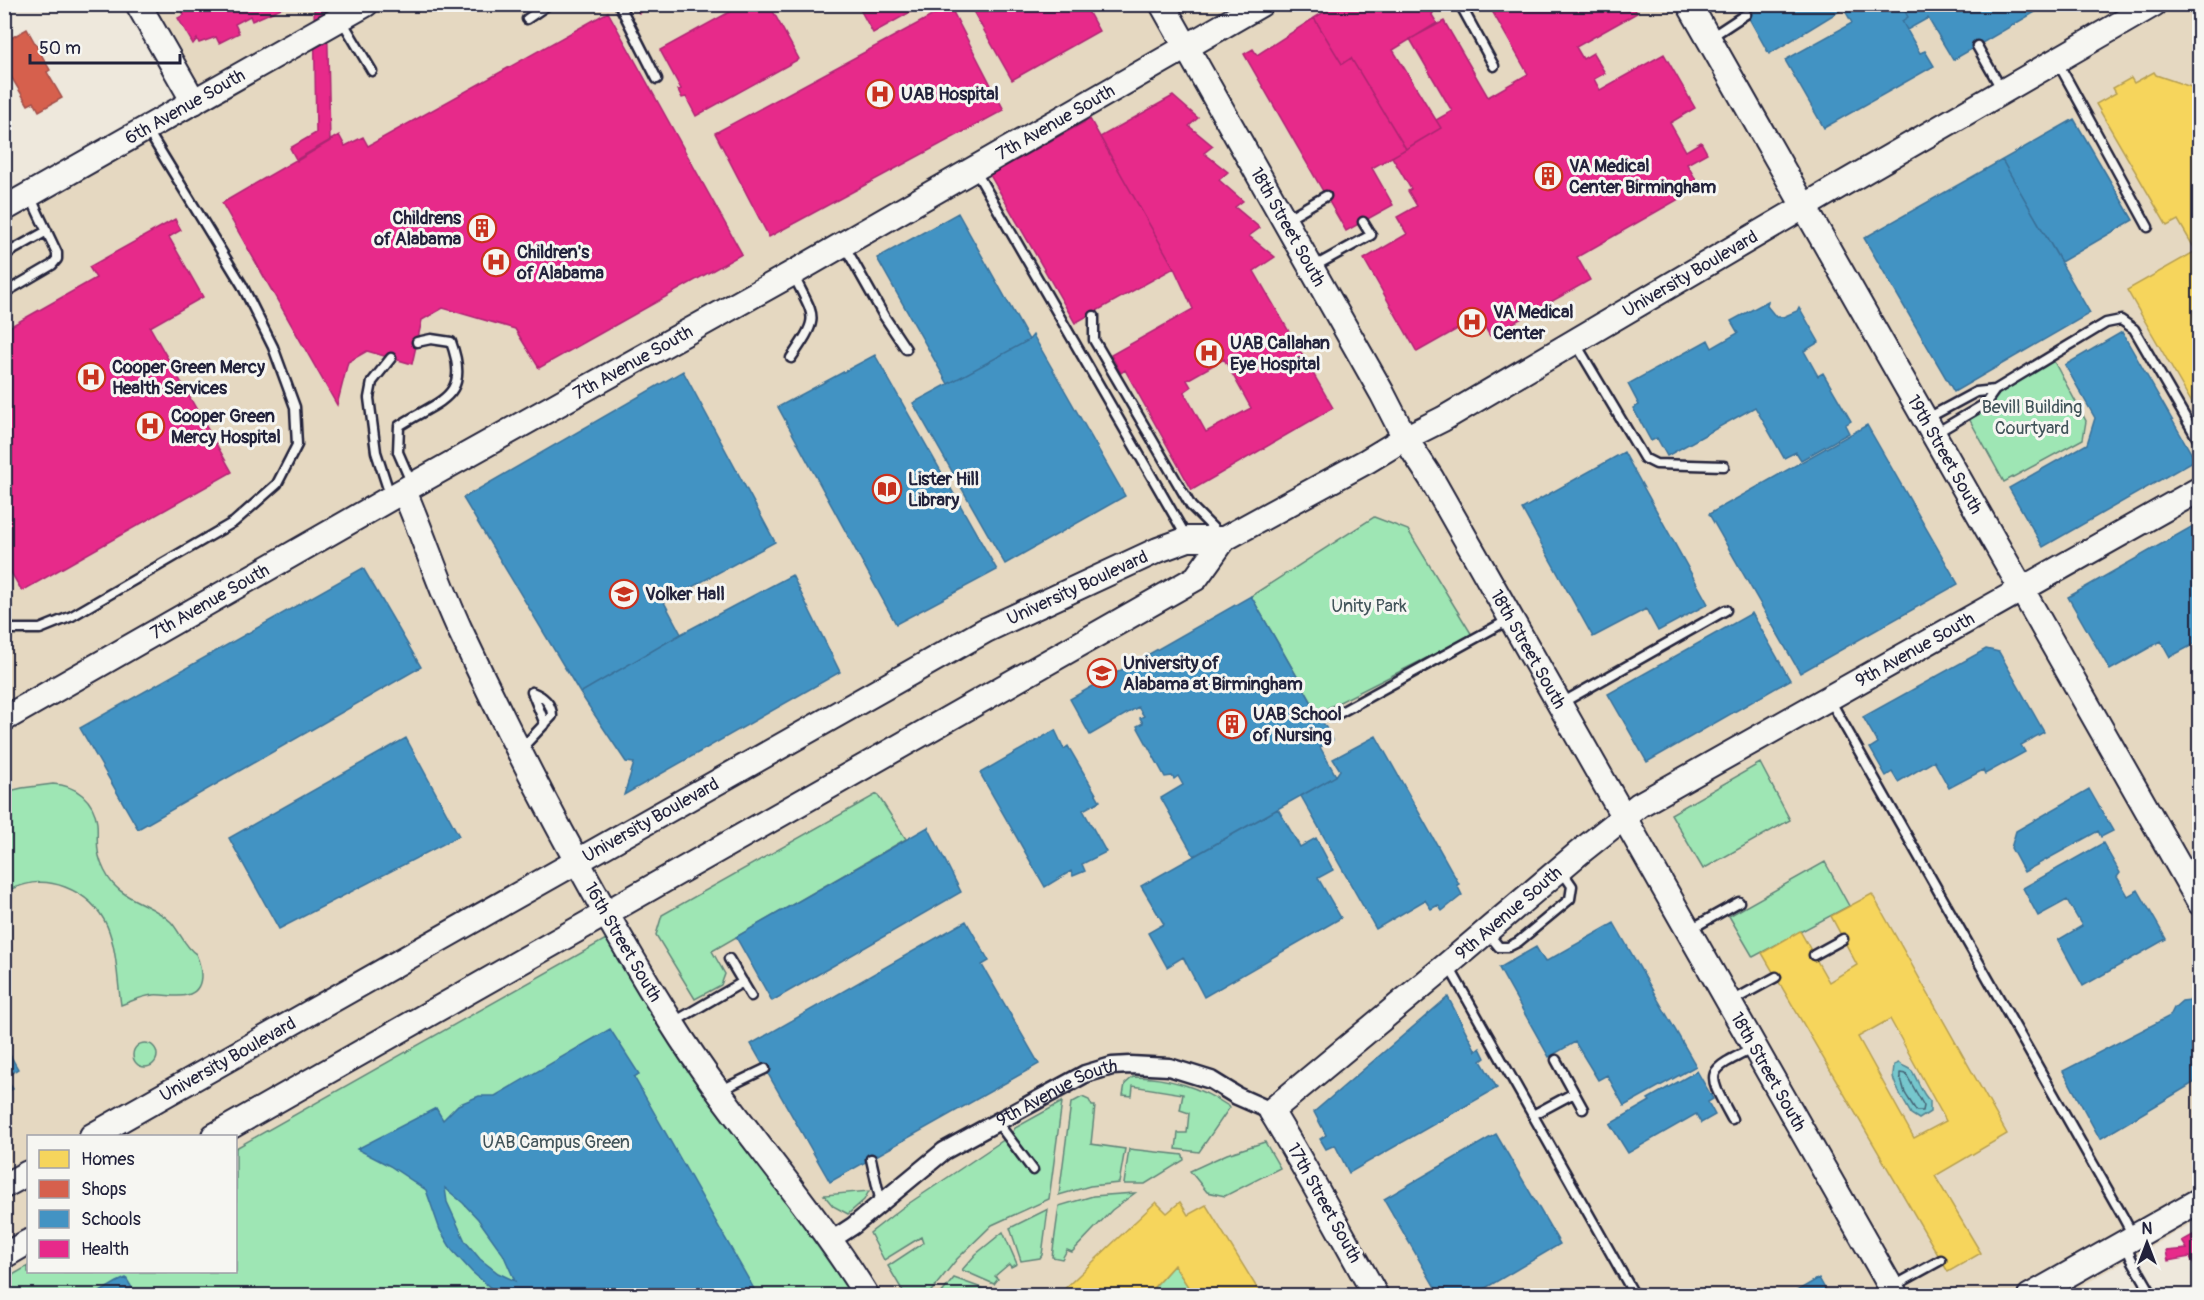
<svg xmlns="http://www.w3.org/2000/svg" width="2204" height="1300" font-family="Pangolin,sans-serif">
<rect width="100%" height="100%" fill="#eee8dc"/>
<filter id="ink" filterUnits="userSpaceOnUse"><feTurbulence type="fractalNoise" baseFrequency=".0167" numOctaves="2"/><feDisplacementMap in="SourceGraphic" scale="12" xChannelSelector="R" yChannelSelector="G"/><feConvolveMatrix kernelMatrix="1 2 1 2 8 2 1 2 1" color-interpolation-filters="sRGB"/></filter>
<g filter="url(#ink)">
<path fill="#e5d8c1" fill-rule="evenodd" d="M138 5H2199V1219L2064 1296 5 1295 4 209 193 102ZM28 1136H236V1272H28Z"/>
<path fill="#9ee6b4" stroke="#608478" stroke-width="1.5" d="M2051 356 2086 421 2083 439 2004 482 1967 415 1995 390Z
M1374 517 1408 530 1472 635 1318 713 1251 596Z
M1760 763 1790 820 1703 869 1671 814Z
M53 784C76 785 94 800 97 823 98 834 96 845 99 856 101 865 107 877 113 884 129 902 154 905 171 922 180 932 185 947 196 954 202 968 206 990 187 995 177 998 164 994 153 995 142 996 132 1001 121 1005 114 957 119 908 65 887 46 880 31 881 11 889L5 877V792L22 788Z
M877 794 906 839 712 951 725 974 721 985 695 999 656 935 662 915Z
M1825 862 1849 906 1753 957 1729 916Z
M606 939 705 1087 852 1295 5 1296 4 1280 28 1266V1272H236V1148Z
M133 1055a12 12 0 1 1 24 0a12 12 0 1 1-24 0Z
M1133 1077C1169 1077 1200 1087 1230 1107L1199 1152 1176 1149 1178 1133H1187L1189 1113 1180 1110 1183 1094 1133 1086 1132 1096 1123 1095 1125 1084Z
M1082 1097 1089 1100 1092 1106H1095L1091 1144 1125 1149 1119 1183 1090 1186 1059 1195 1071 1103Z
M1062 1102 1049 1199 992 1225 957 1259 928 1295H905L888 1266 923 1243 921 1237 884 1260 870 1233 902 1208 1011 1135 1015 1128Z
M1265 1142 1280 1168 1225 1196 1207 1192 1190 1171 1227 1154Z
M1129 1149 1183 1155 1184 1160 1145 1184H1124Z
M869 1191 864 1200 848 1214 833 1206 824 1195Z
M1135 1193 1112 1210 1072 1252 1067 1250 1062 1259 1052 1257 1059 1206 1093 1196Z
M1048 1209 1042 1255 1040 1258 1021 1261 1010 1228Z
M1003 1232 1017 1264 1011 1267 1009 1264 995 1276 998 1279 994 1284 962 1270 976 1254Z
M1174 1265 1194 1295 1146 1296Z
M954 1278 990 1291 989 1295H940Z"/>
<path fill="#76c7cd" stroke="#548593" stroke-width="1.5" d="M1899 1063C1903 1067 1908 1067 1912 1071 1918 1080 1922 1095 1930 1101V1112L1919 1119 1911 1114C1906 1104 1893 1085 1893 1075 1893 1072 1894 1068 1894 1065Z"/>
<path fill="#f6d55c" stroke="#b69f52" stroke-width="1.5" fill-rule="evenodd" d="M2154 72 2156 75 2200 90V417L2127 290 2196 251 2178 220 2167 226 2096 104 2116 93 2113 88 2131 78 2134 83Z
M1872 894 2007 1134 1935 1176 1981 1253 1948 1272 1762 953 1800 931 1829 982 1857 965 1831 916ZM1890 1019 1946 1121 1914 1138 1858 1037Z
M1156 1202 1167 1213 1180 1202 1188 1215 1206 1205 1262 1296H1194L1174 1265 1146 1296H1057Z"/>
<path fill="#d6604d" stroke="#a04d48" stroke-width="1.5" d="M5 28 11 38 27 29 50 70 47 72 62 98 39 111 34 102 28 105 4 65Z"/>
<path fill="#4393c3" stroke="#39719a" stroke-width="1.5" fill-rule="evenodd" d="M1741 4H1851L1769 54Z
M1851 4H1901L1908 17 1902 21 1920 53 1925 51 1934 66 1824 128 1785 60 1852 23 1844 9Z
M1901 4H2049L1953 60 1928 18 1907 30 1902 21 1908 17Z
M2074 119 2133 220 2061 262 2002 160Z
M2002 160 2090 313 1954 392 1864 238Z
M958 213 1029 340 948 384 877 258Z
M1768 301 1767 306 1776 317H1783L1797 311 1799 307 1819 342 1804 351 1818 376 1823 373 1851 421 1845 425 1849 433 1801 460 1796 452 1784 458 1755 407 1667 456 1657 438 1651 441 1633 408 1639 405 1628 384 1708 340 1712 348 1738 333 1731 321Z
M2122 332 2195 460 2043 547 2009 488 2087 444 2095 418 2065 365Z
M1033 335 1125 496 1005 564 913 403 1029 340Z
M875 355 997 570 896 624 778 407Z
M683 371 775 542 664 602 681 634 580 693 463 498Z
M1867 425 1958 584 1800 673 1709 514Z
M1624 452 1708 604 1658 631 1646 609 1593 637 1522 509Z
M2200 522V641L2170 657 2161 641 2110 670 2068 597Z
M363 568 421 667 138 829 80 728Z
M792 575 840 672 624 795 634 763 626 762 580 693 681 634Z
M1251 596 1333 740 1320 747 1336 776 1194 856 1161 798 1183 785 1178 776 1174 779 1172 776 1165 777 1137 726 1143 723 1140 718 1144 716 1138 707 1090 735 1070 699Z
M1752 613 1790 680 1647 762 1608 694Z
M1986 649 1999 652 2044 732 2021 745 2025 752 1985 774 1983 770 1949 788 1934 761 1898 782 1892 772 1886 776 1870 748 1878 743 1863 717Z
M1055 730 1064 749 1068 746 1100 801 1083 810 1106 852 1082 864 1085 871 1073 876 1071 871 1045 887 980 773Z
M1376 736 1459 884 1457 885 1462 895 1442 911 1438 905 1431 909 1425 900 1376 929 1301 796 1336 776 1340 770 1333 759Z
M406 738 459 836 279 929 229 838Z
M2089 789 2113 831 2101 837 2098 831 2024 872 2011 848 2016 831Z
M1278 809 1300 847 1316 838 1333 870 1318 878 1341 918 1204 997 1183 957 1167 967 1148 933 1164 924 1141 886Z
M928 827 961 892 772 1001 736 937Z
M2103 843 2120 873 2117 877 2128 896 2138 890 2166 939 2083 986 2058 940 2082 926 2067 900 2038 916 2023 888Z
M966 921 989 961 982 965 1039 1064 830 1182 751 1044Z
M1614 923 1696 1066 1624 1106 1607 1075 1598 1080 1575 1042 1549 1057 1499 968 1536 947 1545 962Z
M1448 997 1476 1051 1480 1048 1485 1058 1481 1061 1497 1088 1349 1173 1335 1145 1326 1149 1320 1139 1326 1135 1314 1112Z
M2190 1000 2200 1003V1079L2100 1139 2063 1071 2170 1016 2174 1008 2182 1001Z
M610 1029 639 1074 634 1077 758 1296H509L492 1289 472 1272 452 1250 440 1230 426 1190 390 1166 357 1149 436 1108 443 1120 458 1105 479 1096H495ZM445 1188 463 1203 478 1219 503 1254 515 1281 498 1273 480 1259 465 1241 447 1202Z
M4 1044 18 1069 5 1077 13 1089 4 1093Z
M1697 1071 1713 1099 1708 1102 1715 1115 1701 1123 1696 1114 1628 1153 1610 1124 1650 1101 1648 1099Z
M1496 1134 1560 1244 1472 1296H1440L1384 1199Z
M126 1278 137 1296H93L117 1282Z
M1819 1278 1829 1296H1788Z"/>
<path fill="#e7298a" stroke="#ac2772" stroke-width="1.5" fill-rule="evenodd" d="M179 4H282L284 7 252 21 250 16 235 24 239 33 219 43 216 37 199 43 197 39 193 44 178 18 184 15Z
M314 4H327L330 141 297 161 290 148 316 133Z
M634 4H655L639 13Z
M733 4H769L799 59 696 116 686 97 682 98 678 90 681 89 660 50 735 9Z
M857 4H914L916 9 873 33Z
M969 4H1084L1099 31 1012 80Z
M1337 4H1430L1434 11 1432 15 1437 23 1393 50 1441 128 1406 149 1351 58 1342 64 1314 18Z
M1488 4H1632L1637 13 1576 47 1583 59 1593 53 1605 73 1594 79 1600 90 1664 54 1695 108 1670 123 1686 151 1701 142 1707 153 1687 164 1700 187 1577 257 1590 280 1490 336 1476 312 1467 317 1470 322 1417 352 1364 259 1407 234 1397 217 1417 206 1408 191 1411 189 1392 157 1441 128 1436 120 1452 111 1410 39 1444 21 1488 97 1528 74Z
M950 6 1004 110 769 237 715 133Z
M608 12 742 254 539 368 515 329 443 308 422 320 412 364 367 351 348 362 337 405 222 203 339 135 345 146 363 137 368 146Z
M1314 18 1342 64 1351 58 1406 149 1372 168 1393 205 1346 231 1244 54 1253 49 1257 55Z
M1173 96 1198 118 1189 126 1213 146 1204 153 1228 172 1219 180 1243 201 1235 207 1260 228 1249 236 1275 257 1254 271 1333 408 1192 490 1125 370 1121 373 1111 355 1193 309 1174 268 1100 137ZM1224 359 1251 408 1206 432 1184 392 1191 387 1187 380Z
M1090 119 1174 268 1075 323 990 175Z
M175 219 181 230 169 237 203 297 150 327 232 472 22 591 4 561V330L96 278 89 267Z
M2200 1231V1274L2190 1257 2168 1261 2166 1251 2187 1249 2182 1241Z"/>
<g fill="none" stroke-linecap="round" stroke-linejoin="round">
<path stroke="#446475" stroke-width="1.5" d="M1900 1073 1906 1074 1924 1106 1923 1111H1916C1913 1105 1907 1097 1905 1093 1903 1087 1903 1083 1900 1078Z"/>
<g stroke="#22223b" stroke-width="13">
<path id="lane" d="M619 4 657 79
M1460 4 1494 66
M341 19 372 71
M527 19 549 4
M1711 37 1746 14
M1977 46 2002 90
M2057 61 2148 227
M975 170 1186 536
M1286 219 1326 196
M844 245 884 316 906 349
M4 255 47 231
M1313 267 1371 235 1363 222
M4 293 52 265 57 259V253L30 196
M1094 316V340L1191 506 1219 534
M1576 344 1644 458 1656 464 1724 466
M791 358C821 314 815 320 793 274
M1926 419 1976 392 1995 390 2106 323 2121 320 2134 329 2200 443
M1936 433 1985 404 1995 390
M411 482 398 452 399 426C438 400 472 399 451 342L431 339 417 342
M390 495 376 452 369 398 372 382 391 358
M4 629H40L72 616 234 522 277 484 297 445 295 407 273 347 242 285 148 131
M532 692 545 724
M1830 700 2122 1215 2129 1228 2127 1247 2131 1258 2153 1296
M1560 704 1726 610
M1332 717 1510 619
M520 750 552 716C552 704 543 696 532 692
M1689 930 1739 902
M1487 932 1499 947H1508L1518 942 1570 899 1572 886 1561 870
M1814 955 1843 939
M729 959 751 996
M1448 965 1635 1296
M1732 1001 1776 977
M674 1022 743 982
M1556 1060 1583 1109
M719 1091 765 1069
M1533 1115 1574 1093
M1732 1119C1706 1071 1704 1072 1754 1048
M997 1122 1033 1170
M871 1159 881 1203
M1892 1287 1941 1260"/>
</g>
<g stroke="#22223b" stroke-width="21">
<g id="street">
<path id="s1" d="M830 1241 853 1226 944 1151 1085 1074 1112 1066 1130 1065 1169 1067 1211 1080 1237 1096 1271 1111"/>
</g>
</g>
<g stroke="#22223b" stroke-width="28">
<g id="secondary">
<path d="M138 4 194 102"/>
<path id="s2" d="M1162 4 1382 393 1405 438 1431 478 1896 1296"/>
<path id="s3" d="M1689 4 2200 903"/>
<path id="s4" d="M4 209 366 4"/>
<path id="s5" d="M404 491C424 537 439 585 460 630 523 764 592 896 671 1022 730 1117 808 1200 867 1296"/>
<path id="s6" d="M4 719 415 484 793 273 1261 4"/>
<path id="s7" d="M92 1136 986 630 1158 550 1188 539H1224"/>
<path id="s8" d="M214 1136 1196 578 1224 539 1367 461 1405 438 1443 419 1834 189 2154 4"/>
<path d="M4 1186 28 1173"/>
<path d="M4 1256 28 1242"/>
<path id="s9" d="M1376 1296C1341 1234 1308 1171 1271 1111L1448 964 1580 852 1639 805 2200 489"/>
<path d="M2030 1296 2200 1200"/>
</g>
</g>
<use href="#lane" stroke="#f6f6f2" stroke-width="8"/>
<use href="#street" stroke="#f6f6f2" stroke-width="16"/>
<use href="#secondary" stroke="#f6f6f2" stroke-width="24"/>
</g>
</g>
<defs>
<g id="hospital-ring" transform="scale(1.5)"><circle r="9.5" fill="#f6f6f2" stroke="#c8321e" stroke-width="1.5"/><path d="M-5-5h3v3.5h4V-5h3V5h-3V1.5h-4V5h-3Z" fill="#c8321e"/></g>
<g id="building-ring" transform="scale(1.5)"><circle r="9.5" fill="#f6f6f2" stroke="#c8321e" stroke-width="1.5"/><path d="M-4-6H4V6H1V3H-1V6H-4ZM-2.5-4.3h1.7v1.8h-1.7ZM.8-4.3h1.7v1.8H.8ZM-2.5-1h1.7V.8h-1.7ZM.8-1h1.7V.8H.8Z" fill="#c8321e"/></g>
<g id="library-ring" transform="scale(1.5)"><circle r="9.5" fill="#f6f6f2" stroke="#c8321e" stroke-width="1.5"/><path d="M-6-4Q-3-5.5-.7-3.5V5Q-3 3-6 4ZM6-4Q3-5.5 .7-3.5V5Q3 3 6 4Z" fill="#c8321e"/></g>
<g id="school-ring" transform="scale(1.5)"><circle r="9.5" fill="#f6f6f2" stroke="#c8321e" stroke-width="1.5"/><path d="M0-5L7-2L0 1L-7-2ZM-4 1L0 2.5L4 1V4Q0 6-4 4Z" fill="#c8321e"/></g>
<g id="university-ring" transform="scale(1.5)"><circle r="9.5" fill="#f6f6f2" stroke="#c8321e" stroke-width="1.5"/><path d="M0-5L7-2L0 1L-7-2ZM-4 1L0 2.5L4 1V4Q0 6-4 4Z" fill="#c8321e"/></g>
</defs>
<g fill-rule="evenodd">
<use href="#hospital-ring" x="880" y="94"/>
<use href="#building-ring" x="1548" y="176"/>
<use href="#building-ring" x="482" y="228"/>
<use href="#hospital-ring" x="496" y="262"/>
<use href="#hospital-ring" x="1472" y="322"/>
<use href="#hospital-ring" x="1209" y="353"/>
<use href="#hospital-ring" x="91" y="377"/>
<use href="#hospital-ring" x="150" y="426"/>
<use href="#library-ring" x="887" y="489"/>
<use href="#school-ring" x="624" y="594"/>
<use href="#university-ring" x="1102" y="673"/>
<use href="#building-ring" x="1232" y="724"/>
</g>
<g text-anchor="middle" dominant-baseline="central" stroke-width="6" stroke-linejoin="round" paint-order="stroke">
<g font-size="18" font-weight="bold" fill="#22223b" stroke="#f6f6f2" text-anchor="start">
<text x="901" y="94">UAB Hospital</text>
<text x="1569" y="166">VA Medical<tspan x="1569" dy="21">Center Birmingham</tspan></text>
<text x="461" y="218" text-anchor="end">Childrens<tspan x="461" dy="21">of Alabama</tspan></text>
<text x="517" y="252">Children's<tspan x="517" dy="21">of Alabama</tspan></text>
<text x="1493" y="312">VA Medical<tspan x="1493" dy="21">Center</tspan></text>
<text x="1230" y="343">UAB Callahan<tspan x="1230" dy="21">Eye Hospital</tspan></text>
<text x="112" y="367">Cooper Green Mercy<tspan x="112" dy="21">Health Services</tspan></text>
<text x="171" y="416">Cooper Green<tspan x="171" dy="21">Mercy Hospital</tspan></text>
<text x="908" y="479">Lister Hill<tspan x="908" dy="21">Library</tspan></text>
<text x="645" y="594">Volker Hall</text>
<text x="1123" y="663">University of<tspan x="1123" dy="21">Alabama at Birmingham</tspan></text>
<text x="1253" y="714">UAB School<tspan x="1253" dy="21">of Nursing</tspan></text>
</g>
<g font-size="18" fill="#22223b" stroke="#f6f6f2">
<text stroke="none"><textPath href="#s4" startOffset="208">6th Avenue South</textPath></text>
<text stroke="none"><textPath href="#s6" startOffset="1209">7th Avenue South</textPath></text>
<text stroke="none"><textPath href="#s2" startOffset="256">18th Street South</textPath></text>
<text stroke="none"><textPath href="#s8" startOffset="1714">University Boulevard</textPath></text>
<text stroke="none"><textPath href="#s6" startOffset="723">7th Avenue South</textPath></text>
<text stroke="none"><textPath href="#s3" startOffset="518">19th Street South</textPath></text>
<text stroke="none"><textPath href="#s7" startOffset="1128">University Boulevard</textPath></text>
<text stroke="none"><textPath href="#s6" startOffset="237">7th Avenue South</textPath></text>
<text stroke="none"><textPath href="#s2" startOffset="742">18th Street South</textPath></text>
<text stroke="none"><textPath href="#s9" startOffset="1008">9th Avenue South</textPath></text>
<text stroke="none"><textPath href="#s7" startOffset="642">University Boulevard</textPath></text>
<text stroke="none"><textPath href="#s9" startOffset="522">9th Avenue South</textPath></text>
<text stroke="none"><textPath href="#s5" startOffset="502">16th Street South</textPath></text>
<text stroke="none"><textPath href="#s7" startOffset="156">University Boulevard</textPath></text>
<text stroke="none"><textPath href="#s2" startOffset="1228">18th Street South</textPath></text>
<text stroke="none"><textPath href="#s1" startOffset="273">9th Avenue South</textPath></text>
<text transform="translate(1324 1203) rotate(61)">17th Street South</text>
</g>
<g font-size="18" fill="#415359" stroke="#f6f6f2">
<text x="2032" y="407">Bevill Building<tspan x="2032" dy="21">Courtyard</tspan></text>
<text x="1369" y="606">Unity Park</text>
<text x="556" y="1142">UAB Campus Green</text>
</g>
</g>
<rect width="2204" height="1300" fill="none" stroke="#f6f6f2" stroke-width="24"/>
<rect x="12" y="12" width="2180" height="1276" fill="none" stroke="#22223b" stroke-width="2" filter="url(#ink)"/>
<rect x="27" y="1135" width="210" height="138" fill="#f6f6f2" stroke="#a1a1a9" stroke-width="1.5"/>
<rect x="39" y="1150" width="30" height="18" fill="#f6d55c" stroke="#a1a1a9" stroke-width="1.5"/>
<text x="81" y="1165" font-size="18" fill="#22223b">Homes</text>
<rect x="39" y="1180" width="30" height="18" fill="#d6604d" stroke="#a1a1a9" stroke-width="1.5"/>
<text x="81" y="1195" font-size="18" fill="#22223b">Shops</text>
<rect x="39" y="1210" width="30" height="18" fill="#4393c3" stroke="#a1a1a9" stroke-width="1.5"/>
<text x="81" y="1225" font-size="18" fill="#22223b">Schools</text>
<rect x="39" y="1240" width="30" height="18" fill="#e7298a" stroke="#a1a1a9" stroke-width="1.5"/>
<text x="81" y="1255" font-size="18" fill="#22223b">Health</text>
<g transform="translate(2147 1243)" stroke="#f6f6f2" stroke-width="4.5" paint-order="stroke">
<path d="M0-4.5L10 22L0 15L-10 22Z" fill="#22223b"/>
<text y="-9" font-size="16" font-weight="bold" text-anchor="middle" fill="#22223b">N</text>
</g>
<path d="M30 54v9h150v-9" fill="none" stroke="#22223b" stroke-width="3"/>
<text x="39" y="54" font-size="18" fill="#22223b" stroke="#f6f6f2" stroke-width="4.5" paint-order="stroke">50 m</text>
</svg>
